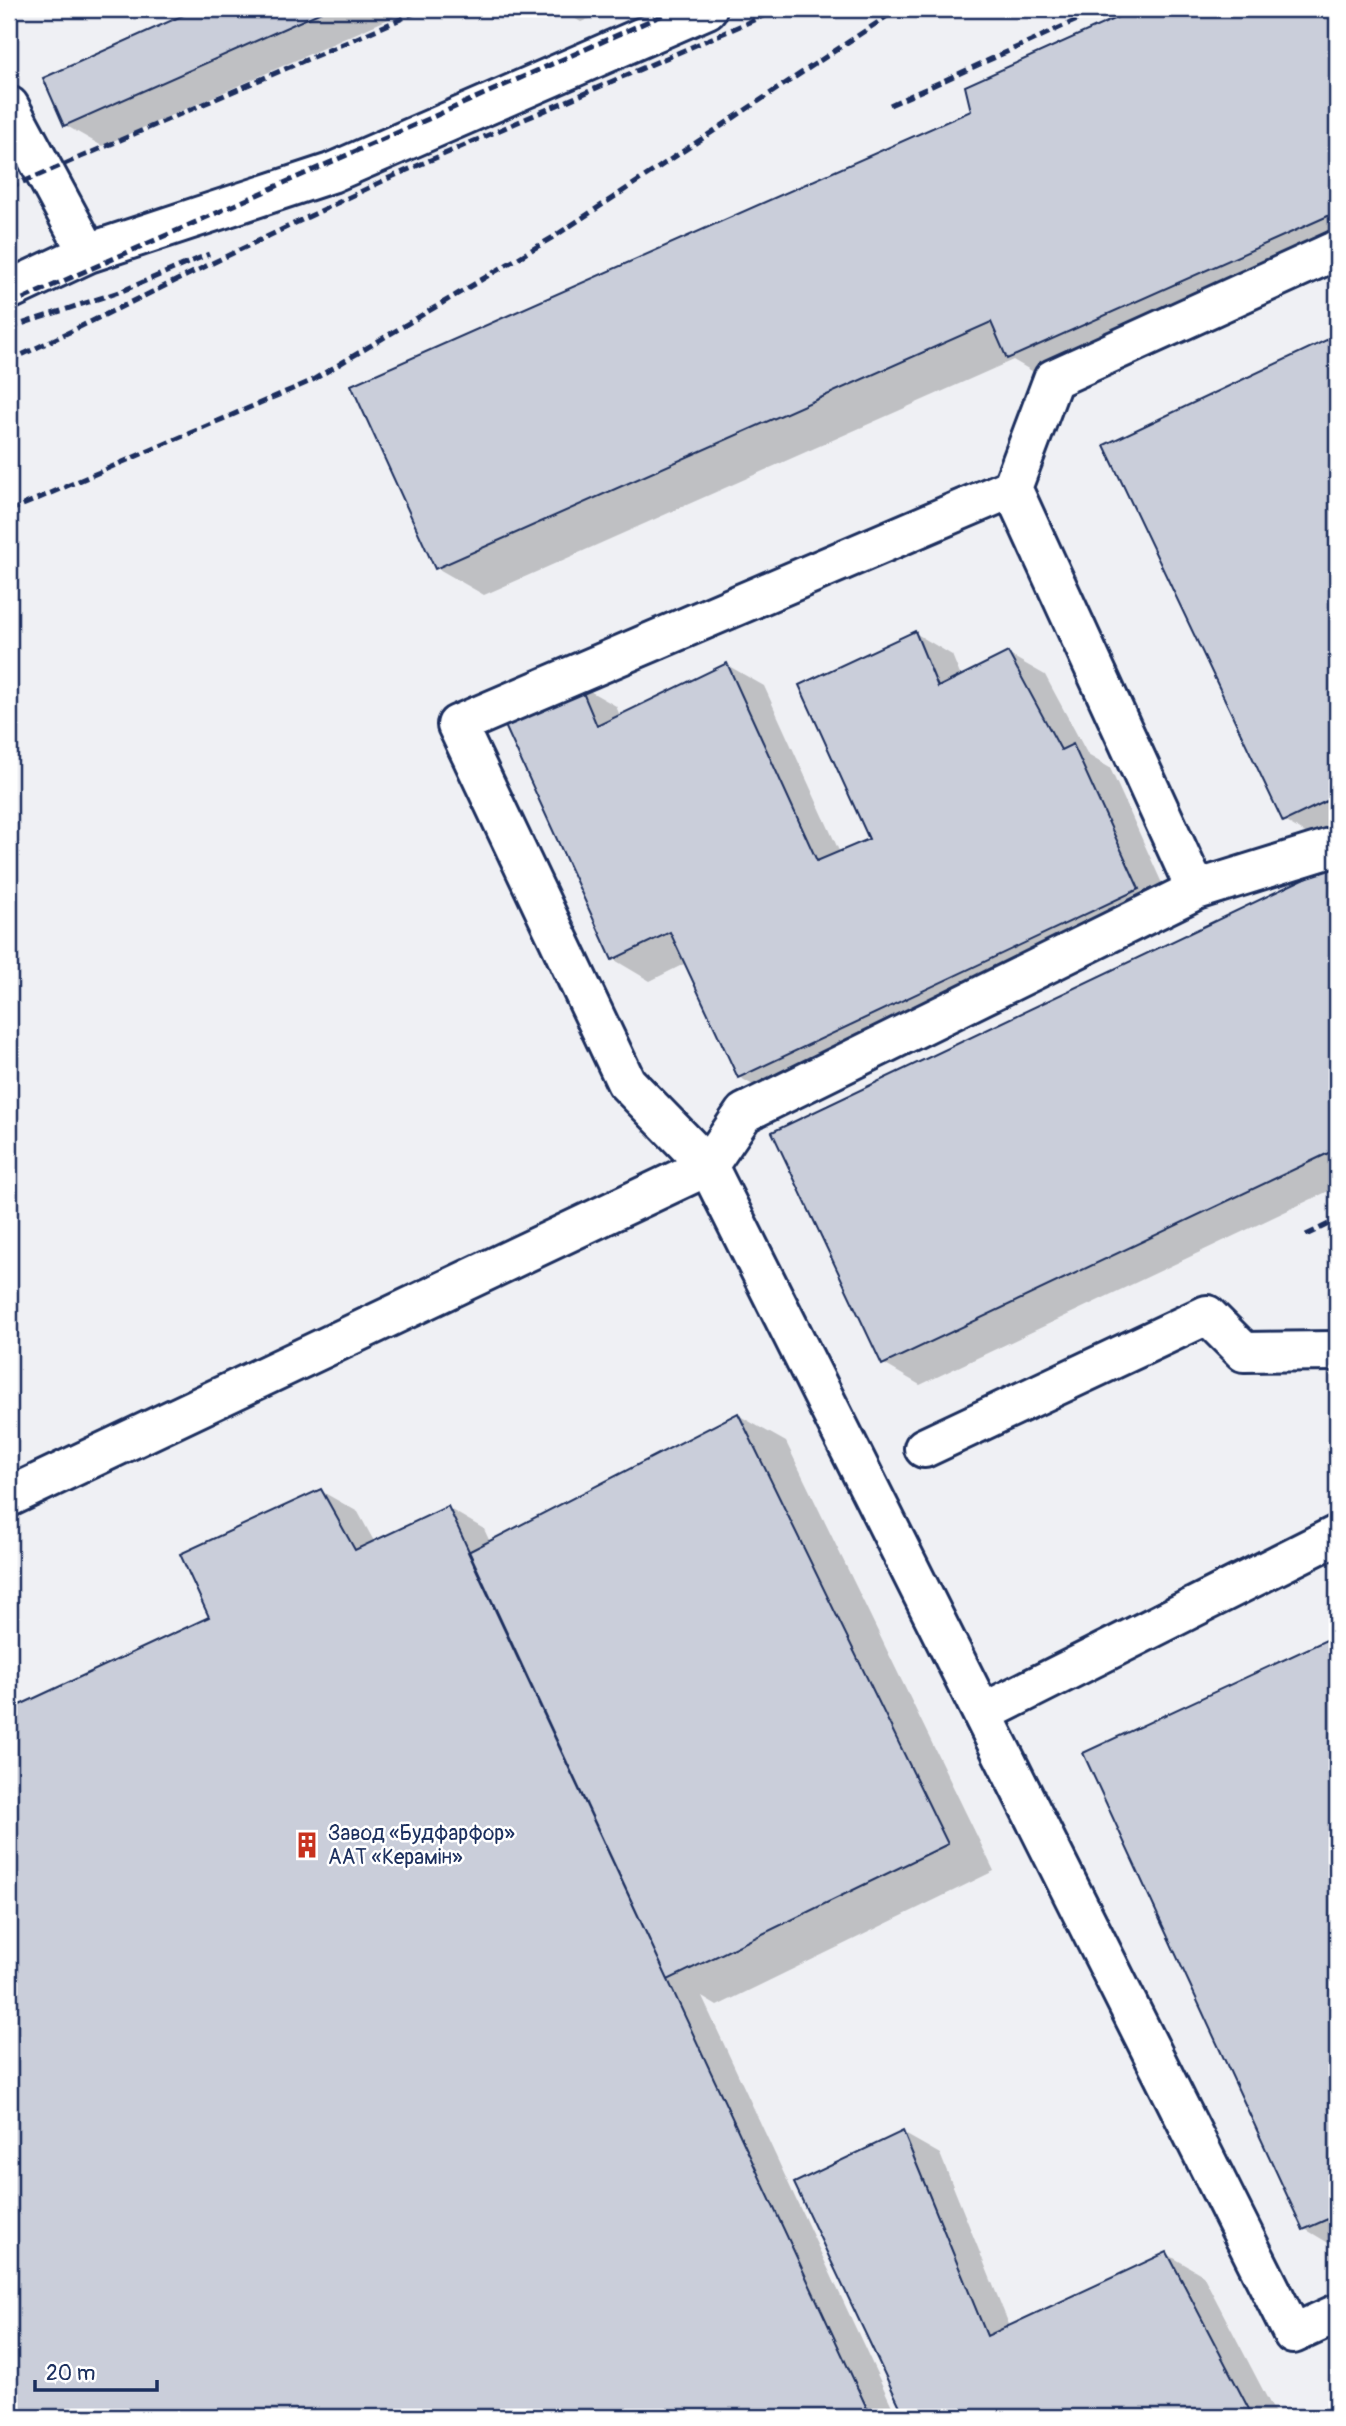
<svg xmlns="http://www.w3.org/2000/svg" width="1346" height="2426" font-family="Pangolin,sans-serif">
<rect width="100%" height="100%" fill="#fff"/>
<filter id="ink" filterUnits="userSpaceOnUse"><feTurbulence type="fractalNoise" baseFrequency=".0143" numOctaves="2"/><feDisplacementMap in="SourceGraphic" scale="14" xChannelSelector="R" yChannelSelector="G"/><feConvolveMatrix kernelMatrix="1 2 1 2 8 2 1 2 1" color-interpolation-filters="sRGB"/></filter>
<g filter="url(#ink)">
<path fill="#eff0f4" d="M9 9H1337V2417H9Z"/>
<path fill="#0003" d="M202 9H411L102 146 65 125 45 79Z
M558 9H612L581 22Z
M1140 9H1337V259L1056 385 1013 360 484 595 437 568 973 112 967 87Z
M1337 336V834L1321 842 1285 821 1106 446Z
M915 633 952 655 961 677 1008 654 1045 675 1088 755 1110 768 1174 910 776 1098 739 1077 686 963 650 981 613 959 579 685 616 706 620 716 727 665 764 686 840 853 871 840Z
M1337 865V1187L920 1385 884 1364Z
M738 1415 786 1442 994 1871 717 2006 702 1997 897 2417H9V1711L212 1618 321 1491 358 1512 375 1543 448 1508 484 1529 490 1542Z
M1337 1637V2248L1305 2229 1085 1754Z
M903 2133 940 2154 1010 2327 1167 2254 1203 2275 1277 2417H907L797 2183Z"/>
<path fill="#caceda" stroke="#1b2f5e" stroke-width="2" d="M197 9H328L64 126 43 78Z
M1136 9H1337V212L1007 359 991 322 435 569 351 385 971 111 965 86Z
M1337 335V796L1283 822 1104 445Z
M915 631 938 687 1008 652 1061 750 1073 744 1139 889 738 1078 670 932 612 960 502 719 579 683 597 726 727 663 817 861 869 839 799 685Z
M1337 863V1149L882 1365 772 1132Z
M738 1413 948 1844 668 1980 468 1552Z
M321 1489 355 1550 448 1506 871 2417H9V1710L209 1617 180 1554Z
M1337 1635V2215L1303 2230 1083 1753Z
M903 2131 987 2336 1167 2252 1253 2417H905L794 2183Z"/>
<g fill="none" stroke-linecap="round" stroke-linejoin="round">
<g stroke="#1b2f5e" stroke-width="44">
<path id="minor" d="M9 106 88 253
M1337 250 1053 379 1012 488 457 725 626 1082 708 1166 744 1113 1196 890 1337 846
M9 290 88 253 331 173 707 9
M1012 488 1196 890
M924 1448 1207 1315 1244 1352 1337 1351
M9 1497 708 1166 1293 2334 1337 2314
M983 1713 1337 1535"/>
</g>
<use href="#minor" stroke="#fff" stroke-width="38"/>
<path stroke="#1b2f5e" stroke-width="5" stroke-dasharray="10 5" stroke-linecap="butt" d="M890 105 1101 9
M9 188 424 9
M9 305 676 9
M9 328 122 291 209 254
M9 361 389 178 779 9
M9 511 311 381 555 236 898 9
M1306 1235 1337 1220
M1333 1278 1337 1276"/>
</g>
</g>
<defs>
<g id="building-bare" transform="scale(2.1)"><path d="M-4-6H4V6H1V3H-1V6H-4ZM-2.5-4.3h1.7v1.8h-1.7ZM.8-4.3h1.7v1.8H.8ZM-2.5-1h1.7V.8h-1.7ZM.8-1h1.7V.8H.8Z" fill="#c8321e" stroke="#fff" stroke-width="2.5" paint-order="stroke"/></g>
</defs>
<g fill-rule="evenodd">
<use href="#building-bare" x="307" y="1845"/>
</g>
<g text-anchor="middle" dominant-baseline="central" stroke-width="5" stroke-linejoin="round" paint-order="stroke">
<g font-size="21" fill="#1b2f5e" stroke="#fff" text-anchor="start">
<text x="328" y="1833">Завод «Будфарфор»<tspan x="328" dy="24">ААТ «Керамін»</tspan></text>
</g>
</g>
<rect width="1346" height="2426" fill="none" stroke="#fff" stroke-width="35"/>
<rect x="18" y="18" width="1311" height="2391" fill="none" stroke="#1b2f5e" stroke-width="2.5" filter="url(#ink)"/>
<path d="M35 2380v10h122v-10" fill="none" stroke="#1b2f5e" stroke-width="3.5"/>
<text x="46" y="2380" font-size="21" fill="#1b2f5e" stroke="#ffffff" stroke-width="5" paint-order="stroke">20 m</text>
</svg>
